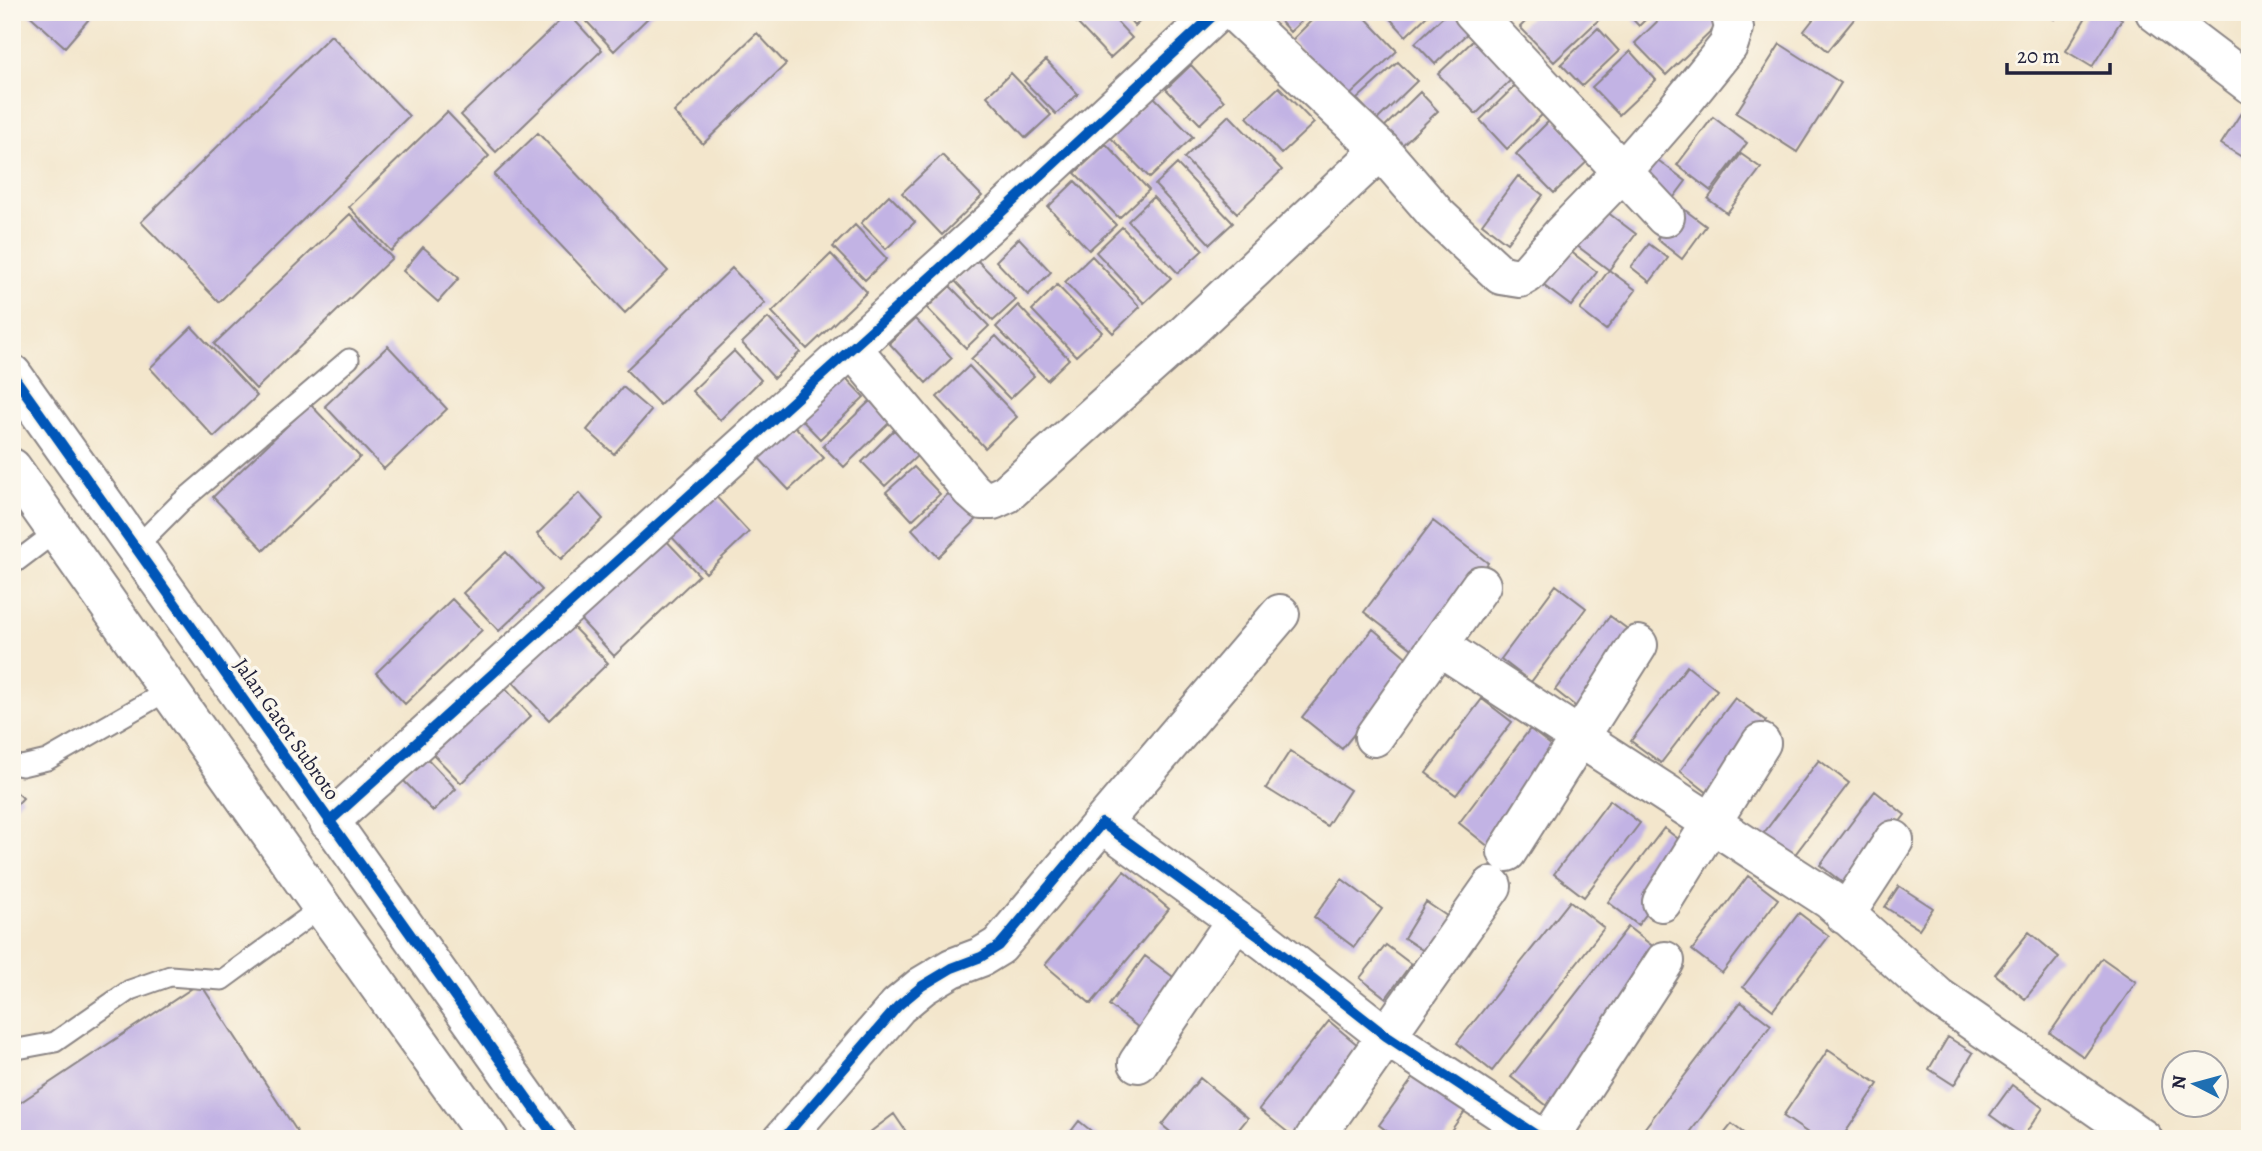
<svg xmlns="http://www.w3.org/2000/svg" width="2262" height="1151" font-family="Alegreya,serif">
<rect width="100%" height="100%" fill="#fbf7ec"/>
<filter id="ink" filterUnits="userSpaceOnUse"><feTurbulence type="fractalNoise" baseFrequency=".0143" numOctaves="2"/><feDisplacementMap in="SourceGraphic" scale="14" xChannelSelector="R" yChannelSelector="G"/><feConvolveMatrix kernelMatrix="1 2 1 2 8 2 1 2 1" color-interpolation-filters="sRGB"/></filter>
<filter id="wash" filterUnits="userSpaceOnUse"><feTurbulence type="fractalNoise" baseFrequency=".00686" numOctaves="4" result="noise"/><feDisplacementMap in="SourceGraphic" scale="28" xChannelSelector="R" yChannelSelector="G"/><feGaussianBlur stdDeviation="1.57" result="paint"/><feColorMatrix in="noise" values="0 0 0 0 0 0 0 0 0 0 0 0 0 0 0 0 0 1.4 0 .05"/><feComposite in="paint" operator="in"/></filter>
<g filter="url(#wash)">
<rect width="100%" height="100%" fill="#f3e6cc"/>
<g id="blocks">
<path fill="#c2b3e4" d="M26 12H95L65 47Z
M578 12H654L614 51Z
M1088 12H1108L1132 38 1110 58 1077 23Z
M1123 12H1150L1135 26Z
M1272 12H1311L1290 32Z
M1320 12H1360L1397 51 1347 98 1292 40Z
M1384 12H1431L1406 36Z
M1448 12H1459L1473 28 1435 64 1415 43Z
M1535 12H1607L1554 62 1520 27Z
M1626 12H1653L1639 26Z
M1667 12H1708L1719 24 1666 75 1635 43Z
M1819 12H1860L1828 51 1804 31Z
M2043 12H2058L2054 19Z
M2089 12H2111L2122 19 2092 67 2066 51Z
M568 13 602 50 496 152 461 115Z
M1598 28 1619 51 1582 86 1561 64Z
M757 33 786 64 703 144 674 112Z
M331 35 409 116 219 302 141 222Z
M1478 36 1515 76 1476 114 1438 74Z
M1780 44 1841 83 1797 152 1736 113Z
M1630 51 1656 80 1619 115 1592 87Z
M1046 60 1078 94 1056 114 1024 81Z
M1398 62 1417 81 1377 120 1357 99Z
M1191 65 1224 101 1200 124 1166 89Z
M1011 73 1051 115 1026 138 987 96Z
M1519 82 1546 111 1507 149 1480 120Z
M1279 87 1314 123 1281 154 1247 117Z
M1420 92 1438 111 1398 149 1381 130Z
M1153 96 1193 137 1150 178 1110 137Z
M447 112 489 156 391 251 349 207Z
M2241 113 2250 118V162L2221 144Z
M1229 115 1282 170 1237 213 1184 158Z
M1553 117 1592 157 1554 193 1516 154Z
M1713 117 1747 143 1711 191 1677 165Z
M538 133 668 271 625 313 494 175Z
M1106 144 1149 190 1119 218 1075 173Z
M1741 154 1761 168 1727 213 1708 199Z
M942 155 982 196 942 235 902 193Z
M1651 155 1686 181 1668 205 1634 178Z
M1177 164 1233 223 1210 244 1155 185Z
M1518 176 1543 195 1507 243 1482 224Z
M1075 181 1116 225 1089 250 1048 207Z
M889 195 915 222 886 249 861 223Z
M1153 197 1203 250 1178 273 1128 221Z
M1599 206 1636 234 1609 270 1572 242Z
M1681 207 1706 226 1682 259 1657 239Z
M350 214 392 258 256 389 214 344Z
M855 225 887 259 865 280 833 247Z
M1122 227 1171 278 1144 303 1096 252Z
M1019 238 1051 272 1028 295 996 261Z
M1649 244 1668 258 1650 282 1631 267Z
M423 247 459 278 438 302 403 271Z
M1565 247 1597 272 1571 306 1539 282Z
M831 254 867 292 807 349 772 312Z
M1092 256 1140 307 1113 333 1065 282Z
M977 260 1016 300 993 321 955 281Z
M732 268 765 303 660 405 626 370Z
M1609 270 1636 290 1606 330 1580 310Z
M1057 285 1102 332 1076 356 1032 310Z
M950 286 989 326 966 348 927 308Z
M1018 305 1069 359 1047 380 996 327Z
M768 318 800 352 774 378 742 343Z
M915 319 952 358 926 383 889 343Z
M192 327 257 396 214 437 150 368Z
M996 336 1034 376 1010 399 971 359Z
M388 346 447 409 384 469 325 406Z
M734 351 761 380 720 420 692 391Z
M969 366 1017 417 985 448 937 397Z
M842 374 864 397 820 439 798 416Z
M623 387 651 411 614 454 587 430Z
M870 401 890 422 844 467 823 446Z
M310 404 360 457 264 550 213 497Z
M790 421 824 458 789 490 755 454Z
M894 430 918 455 885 486 862 462Z
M914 467 940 494 912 520 886 492Z
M709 489 749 532 706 573 666 531Z
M952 490 978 518 938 557 912 529Z
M579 493 603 519 561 559 537 534Z
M1433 521 1488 563 1419 654 1364 612Z
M661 535 699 575 614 656 577 616Z
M506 552 542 590 499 631 463 593Z
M1556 585 1586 608 1531 682 1501 659Z
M452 599 482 630 405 704 376 673Z
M1610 616 1641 639 1584 713 1555 690Z
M569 623 608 663 549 720 510 679Z
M1373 629 1412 662 1342 749 1302 717Z
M1687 666 1717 690 1661 763 1631 741Z
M498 681 531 716 461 783 428 749Z
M1735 698 1766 721 1709 794 1680 771Z
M1482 699 1512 722 1456 795 1426 773Z
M1530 729 1560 752 1489 847 1459 823Z
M1290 751 1350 790 1327 826 1266 788Z
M423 754 456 789 433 811 400 777Z
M1819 760 1849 783 1793 857 1763 834Z
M12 788 23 798 12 810Z
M1875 791 1905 815 1849 888 1820 865Z
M1610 800 1640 823 1584 897 1554 874Z
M1664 828 1694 851 1638 925 1608 902Z
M1124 871 1169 909 1091 1004 1045 965Z
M1748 876 1778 899 1722 973 1692 950Z
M1342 879 1382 909 1354 947 1314 917Z
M1899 886 1933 908 1919 929 1885 907Z
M1570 901 1604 928 1492 1071 1457 1043Z
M1426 902 1466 929 1442 963 1404 938Z
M1799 913 1829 936 1773 1010 1743 987Z
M1628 927 1673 962 1556 1113 1511 1077Z
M2029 932 2059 957 2025 999 1995 974Z
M1386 945 1411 964 1386 998 1360 978Z
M1145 956 1184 985 1147 1034 1109 1005Z
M2102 958 2136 982 2084 1057 2050 1033Z
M200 983 302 1139H12V1108Z
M1741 1002 1771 1025 1685 1139H1657L1644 1129Z
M1329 1021 1371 1056 1296 1139 1259 1109Z
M1948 1037 1973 1053 1954 1085 1929 1069Z
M1828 1050 1878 1084 1841 1139H1817L1783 1116Z
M1416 1074 1465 1111 1445 1139H1397L1379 1125Z
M1200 1078 1248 1118 1231 1139H1179L1162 1125Z
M2012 1085 2043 1108 2022 1138 1990 1115Z
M894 1114 911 1139H861Z
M1079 1121 1101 1139H1065Z
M1732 1124 1751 1139H1720Z"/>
</g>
</g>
<g filter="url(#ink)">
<use href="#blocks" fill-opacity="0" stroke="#8a8484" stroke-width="2"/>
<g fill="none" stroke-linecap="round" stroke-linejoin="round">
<g stroke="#8a8484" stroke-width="23">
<path id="service" d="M135 548 181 502 349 359
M12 565 57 531
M12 764 22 766 47 760 169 690
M12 1050 55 1042 130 990 170 976 222 980 322 907"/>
</g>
<g stroke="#8a8484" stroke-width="42">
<path id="minor" d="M1234 12 1381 150 1437 215 1501 275 1520 278 1527 274 1562 234 1623 171 1677 109 1728 46 1734 28 1730 12
M1473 12 1665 217
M2155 12 2250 84
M852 348 971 490 982 500H993L1006 494 1183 336 1381 150
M1439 646 1830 900 1938 997 2143 1139
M1374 737 1481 585
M329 822 992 221 1217 12
M1102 823 1280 614
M1507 852 1638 645
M1662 902 1761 743
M1845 915 1894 840
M1138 1063 1236 920
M783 1139 898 1006 922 986 952 968 981 957 999 946 1102 823 1265 941 1386 1036 1542 1139
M1314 1139 1492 886
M1549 1139 1665 961"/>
</g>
<g stroke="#8a8484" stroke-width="42">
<path id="tertiary" d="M12 374 556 1139
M12 468 322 907 489 1139"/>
</g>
<use href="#service" stroke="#fff" stroke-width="19"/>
<use href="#minor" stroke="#fff" stroke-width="38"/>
<use href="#tertiary" stroke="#fff" stroke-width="38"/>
<g stroke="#fbf7ec" stroke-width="15">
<path id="cycleway" d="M12 374 556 1139
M329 822 992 221 1217 12
M783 1139 898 1006 922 986 952 968 981 957 999 946 1102 823 1265 941 1386 1036 1542 1139"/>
</g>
<use href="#cycleway" stroke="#0057b8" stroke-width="10"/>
</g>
</g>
<g text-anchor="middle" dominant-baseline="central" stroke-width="7" stroke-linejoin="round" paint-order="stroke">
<g font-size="21" fill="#22223b" stroke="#fbf7ec">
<text transform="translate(287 729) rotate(55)">Jalan Gatot Subroto</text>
</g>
</g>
<rect width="2262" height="1151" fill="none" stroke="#fbf7ec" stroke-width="42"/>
<g transform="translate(2195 1084) rotate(276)"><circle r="33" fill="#fbf7ec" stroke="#a4a2a5" stroke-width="2"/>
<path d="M0-5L12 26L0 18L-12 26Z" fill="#1f6fb2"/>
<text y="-10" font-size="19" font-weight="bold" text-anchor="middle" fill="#22223b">N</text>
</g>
<path d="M2007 63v10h103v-10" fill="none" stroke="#22223b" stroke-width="3.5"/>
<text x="2017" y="63" font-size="21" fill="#22223b" stroke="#fbf7ec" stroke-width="5" paint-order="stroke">20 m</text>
</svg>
